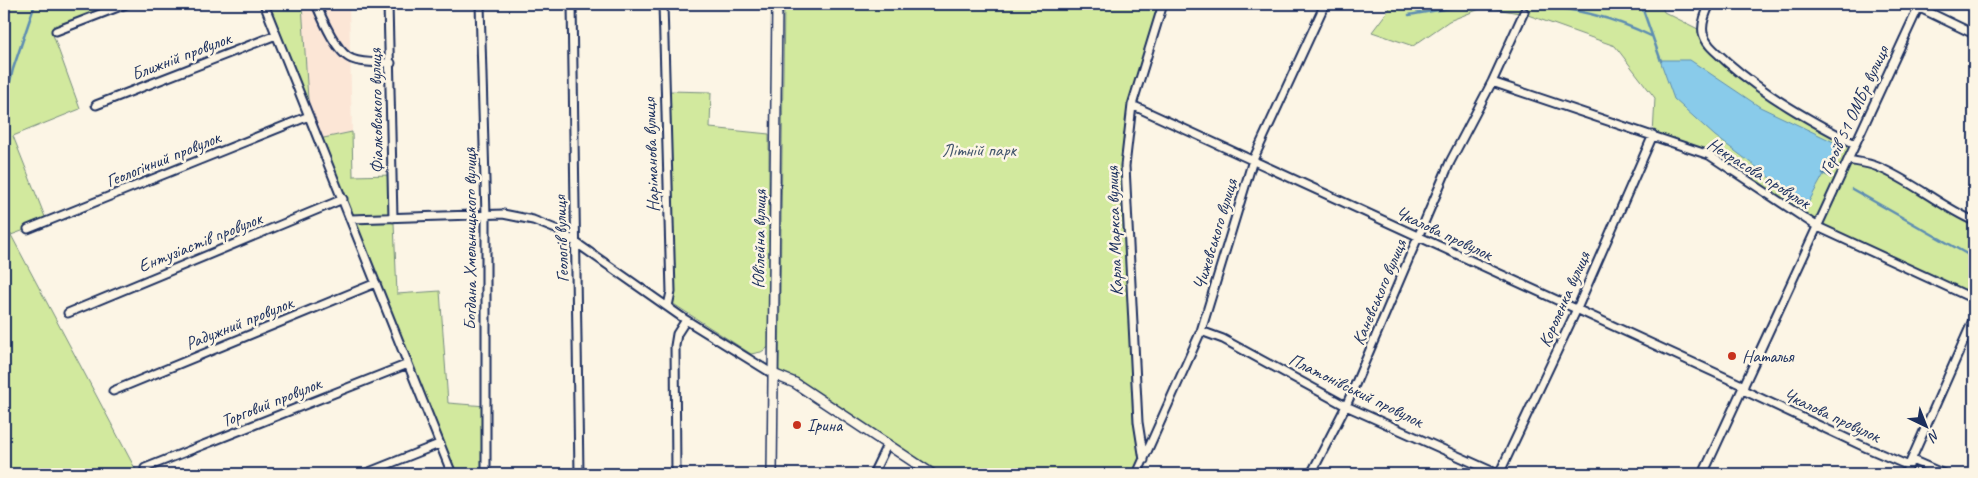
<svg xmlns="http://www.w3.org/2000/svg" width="1978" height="478" font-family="Caveat,sans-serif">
<rect width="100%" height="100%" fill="#fcf5e5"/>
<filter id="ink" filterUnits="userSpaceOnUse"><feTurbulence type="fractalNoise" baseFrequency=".02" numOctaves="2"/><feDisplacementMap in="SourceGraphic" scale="10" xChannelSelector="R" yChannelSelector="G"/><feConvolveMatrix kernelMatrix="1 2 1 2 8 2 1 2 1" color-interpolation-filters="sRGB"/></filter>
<g filter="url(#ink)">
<path fill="#fce6d6" d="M302 4H349L352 132 319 139 309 116Z"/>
<path fill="#d2e99e" stroke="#768c7e" d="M4 4H126L52 32 80 109 13 136 47 222 11 235 138 474H4Z
M264 4H302L309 116Z
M784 4H1163L1132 105 1125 166 1138 422 1144 461 1137 474H933L779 377Z
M1393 4H1661L1664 12 1702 31 1705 38 1743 76 1821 126 1861 144 1855 156 1974 220V299L1818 227 1709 155 1653 135 1655 98 1615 46 1525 14 1485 7 1449 21 1413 46 1372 32Z
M669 91 711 92 710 128 769 134V347L761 352 751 354 672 303 675 294Z
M352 132 353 176 392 175 397 294 440 291 448 403 486 406V474H452L319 139Z"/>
<path fill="#89cbea" stroke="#5d8db2" d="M1660 60H1690L1760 107 1840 145 1807 205 1715 136 1674 99Z"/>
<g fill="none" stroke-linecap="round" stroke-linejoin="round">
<path stroke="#5d8db2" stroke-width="2.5" d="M1527 4C1571 8 1611 16 1651 36
M1641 4 1661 61
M1409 15 1473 4
M4 106 13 69 35 4
M1823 173 1830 176
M1852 189 1974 258"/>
<g stroke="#1b2f5e" stroke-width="11">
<path id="street" d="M264 4 452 474
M316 4C322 18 336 53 352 59 364 64 378 62 391 63
M388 4 393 218
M480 4 486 216V474
M572 4 579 474
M663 4 671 292 668 306
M1710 4C1706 12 1701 23 1703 33 1706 46 1718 53 1727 62 1766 96 1809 120 1855 144
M1918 7 1974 34
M56 31 126 4
M1492 82 1709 155 1818 227 1974 299
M96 105 276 35
M1132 105 1744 386
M1848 160C1858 162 1869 163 1878 167 1912 181 1940 206 1974 221
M351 219 503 214 533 220 558 230 686 320 773 374
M28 229 309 116
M68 313 343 199
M1201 331 1223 339 1346 406 1498 474
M1743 390 1867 448 1909 466
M113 391 376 283
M1144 460 1138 422 1125 166 1132 105 1163 4
M1912 460 1944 474
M145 468 408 364
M364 474 439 444
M676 474 675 346 677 334 686 320
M873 474 887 445
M1137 474 1201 331 1253 160 1325 4
M1311 474 1346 406 1450 162 1492 82 1524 12
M1499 474 1576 311 1653 135
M1703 474 1920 4
M1905 474 1974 318"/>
</g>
<g stroke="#1b2f5e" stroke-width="12">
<path id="secondary" d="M773 374 795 383 932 474
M772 474 777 4"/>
</g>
<use href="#street" stroke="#fcf5e5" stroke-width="7"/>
<use href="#secondary" stroke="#fcf5e5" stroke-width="9"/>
</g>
</g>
<g fill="#c8321e" stroke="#fcf5e5" stroke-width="2">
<circle cx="1732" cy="356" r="5"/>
<circle cx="797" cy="425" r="5"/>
</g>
<g text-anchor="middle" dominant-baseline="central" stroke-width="5" stroke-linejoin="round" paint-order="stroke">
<g font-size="18" fill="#1b2f5e" stroke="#fcf5e5">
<text transform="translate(181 56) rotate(-21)">Ближній провулок</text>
<text transform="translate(1854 110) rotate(-65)">Героїв 51 ОМБр вулиця</text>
<text transform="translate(376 111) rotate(-91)">Фіалковського вулиця</text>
<text transform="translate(651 155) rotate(-92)">Наріманова вулиця</text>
<text transform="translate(163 159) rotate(-22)">Геологічний провулок</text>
<text transform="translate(1759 173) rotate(32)">Некрасова провулок</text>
<text transform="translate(1114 231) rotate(-92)">Карла Маркса вулиця</text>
<text transform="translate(1444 233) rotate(25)">Чкалова провулок</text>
<text transform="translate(1215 234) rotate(-73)">Чижевського вулиця</text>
<text transform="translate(470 239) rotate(-90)">Богдана Хмельницького вулиця</text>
<text transform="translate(561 239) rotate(-92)">Геологів вулиця</text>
<text transform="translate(759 239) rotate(-89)">Ювілейна вулиця</text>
<text transform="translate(200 242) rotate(-22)">Ентузіастів провулок</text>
<text transform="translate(1379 292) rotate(-67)">Каневського вулиця</text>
<text transform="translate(1564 299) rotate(-66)">Короленка вулиця</text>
<text transform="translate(239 323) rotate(-22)">Радужний провулок</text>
<text transform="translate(1356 390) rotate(26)">Платонівський провулок</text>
<text transform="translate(271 402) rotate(-22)">Торговий провулок</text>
<text transform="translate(1832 415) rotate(25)">Чкалова провулок</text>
</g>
<g font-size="18" fill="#40546b" stroke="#fcf5e5">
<text x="979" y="150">Літній парк</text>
</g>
<g font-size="18" fill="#1b2f5e" stroke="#fcf5e5" text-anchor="start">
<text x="1742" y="356">Наталья</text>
<text x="807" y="425">Ірина</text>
</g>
</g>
<rect width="1978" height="478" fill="none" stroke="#fcf5e5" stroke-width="20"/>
<rect x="10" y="10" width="1958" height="458" fill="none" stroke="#1b2f5e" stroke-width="2" filter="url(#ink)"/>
<g transform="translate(1926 426) rotate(137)" stroke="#fcf5e5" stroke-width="4" paint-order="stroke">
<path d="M0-4L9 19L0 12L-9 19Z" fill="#1b2f5e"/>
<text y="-8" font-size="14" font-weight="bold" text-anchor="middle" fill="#1b2f5e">N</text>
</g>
</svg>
